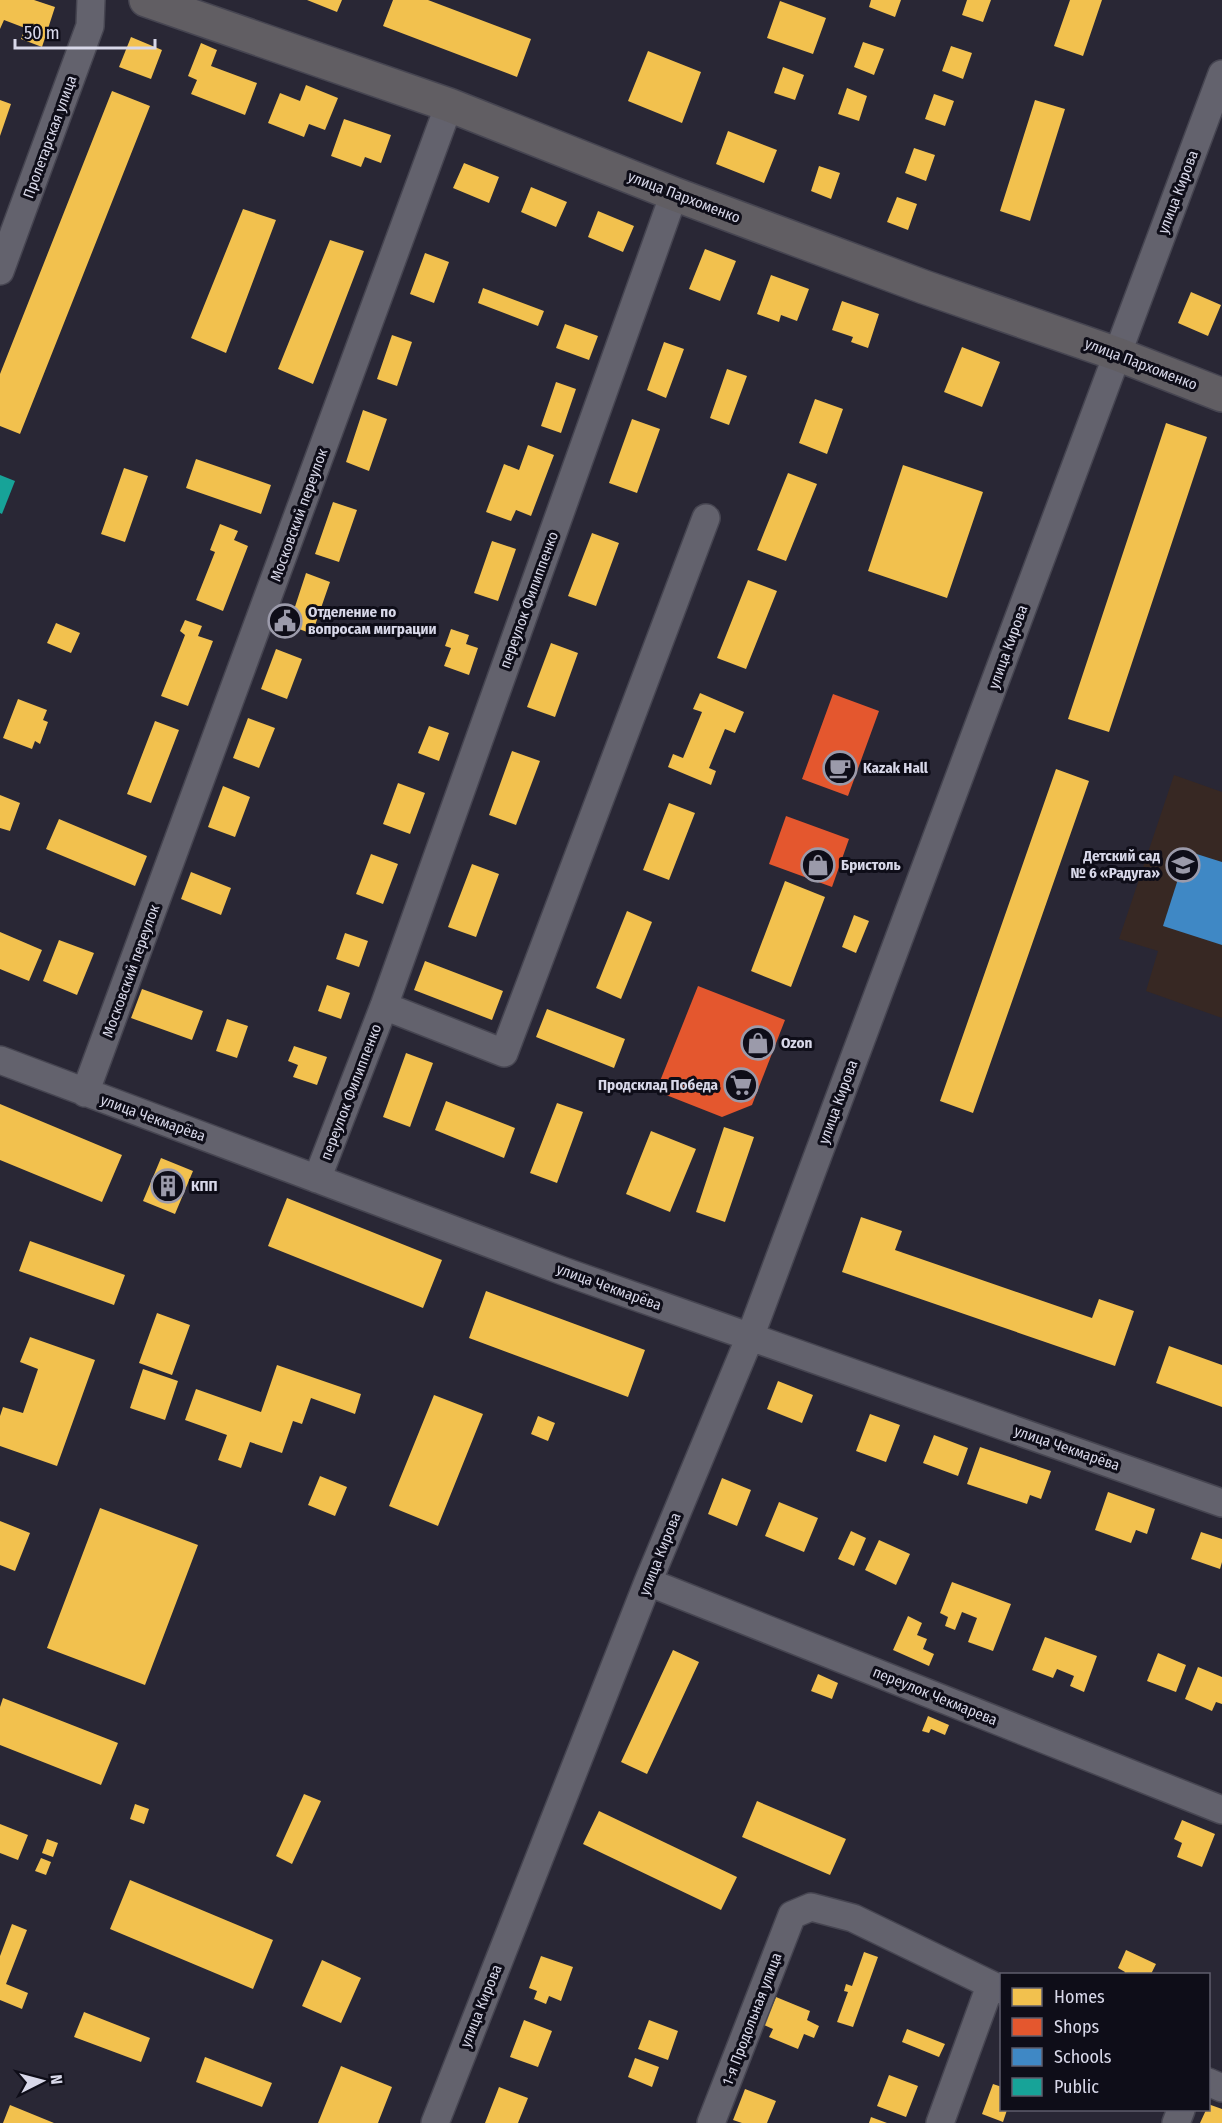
<svg xmlns="http://www.w3.org/2000/svg" width="1222" height="2123" font-family="'Fira Sans Condensed',sans-serif">
<rect width="100%" height="100%" fill="#292735"/>
<path fill="#372823" d="M1174 775 1222 792V1018L1146 991 1158 951 1119 939Z"/>
<path fill="#f2c14e" d="M0 0H34L55 7 42 47 21 39 25 28 4 20 0 29Z
M307 0H342L337 12Z
M393 0H428L531 39 517 77 383 26Z
M871 0H901L895 17 869 7Z
M967 0H991L983 22 962 15Z
M1070 0H1102L1083 56 1054 46Z
M780 1 826 18 813 54 767 38Z
M131 37 162 50 151 79 119 67Z
M863 42 884 49 874 75 854 67Z
M201 43 217 50 211 66 257 83 245 115 191 94 197 80 188 76Z
M951 46 972 53 963 79 942 71Z
M648 51 701 72 682 123 628 101Z
M783 67 804 75 795 100 774 93Z
M306 85 338 98 325 130 309 124 304 137 268 123 280 93 300 101Z
M847 88 867 96 859 121 838 114Z
M112 91 150 106 20 434 0 426V374Z
M934 94 954 101 945 126 925 119Z
M0 100 11 104 0 136Z
M1035 100 1065 109 1030 221 1000 211Z
M344 119 391 135 381 163 365 157 361 167 331 156Z
M728 131 777 150 764 183 716 164Z
M914 148 935 155 926 181 905 173Z
M464 163 499 177 489 203 453 188Z
M819 166 840 173 831 199 811 191Z
M531 187 567 202 556 227 521 212Z
M897 197 917 204 908 230 887 222Z
M243 209 276 220 226 353 191 338Z
M598 211 634 226 623 252 588 237Z
M330 240 364 251 313 384 278 369Z
M705 249 736 261 720 301 689 289Z
M425 253 449 262 434 303 410 294Z
M771 275 809 289 797 321 781 315 779 322 757 314Z
M483 288 544 311 538 326 478 303Z
M1191 292 1221 305 1208 336 1178 323Z
M842 301 879 314 868 348 851 342 853 337 832 330Z
M565 324 598 336 589 360 556 348Z
M392 335 412 342 397 386 377 379Z
M664 342 684 349 666 398 647 390Z
M962 347 1000 362 982 407 944 392Z
M727 369 747 376 729 425 710 418Z
M556 382 576 389 561 433 541 426Z
M815 399 843 409 827 454 799 443Z
M363 410 387 419 369 471 346 462Z
M632 419 660 429 637 493 609 483Z
M1166 423 1207 437 1109 732 1068 719Z
M528 445 554 455 531 516 516 510 511 521 486 512 504 464 519 470Z
M196 459 271 485 261 514 186 488Z
M903 465 983 492 947 598 868 571Z
M124 468 148 476 125 542 101 534Z
M788 473 817 484 786 561 757 550Z
M333 502 357 510 339 562 315 554Z
M220 524 238 531 234 540 248 546 223 611 196 600 215 552 210 550Z
M592 533 619 543 596 606 568 596Z
M492 541 516 549 498 601 474 593Z
M306 573 330 582 312 634 289 625Z
M748 580 777 591 746 669 717 658Z
M185 620 202 626 198 636 213 641 188 706 161 696 185 635 180 631Z
M56 623 80 633 71 653 47 643Z
M451 629 469 635 466 644 478 648 469 675 444 666 451 648 445 646Z
M551 643 578 653 555 717 527 707Z
M276 649 302 659 287 699 261 689Z
M700 693 744 712 735 733 725 729 709 768 716 771 711 785 668 767 673 754 683 758 702 712 693 709Z
M18 699 47 710 43 720 48 722 40 744 35 741 32 749 3 738Z
M248 718 275 728 259 768 233 758Z
M155 721 179 730 151 803 127 794Z
M429 726 449 733 439 761 418 753Z
M512 751 540 761 516 825 489 815Z
M1056 769 1089 781 973 1113 940 1101Z
M398 783 425 793 410 834 383 824Z
M223 786 250 797 235 837 208 827Z
M0 795 20 803 10 831 0 828Z
M669 803 695 813 669 880 643 870Z
M59 819 147 856 135 886 46 849Z
M371 854 398 864 383 904 356 894Z
M472 864 499 874 476 937 448 927Z
M191 872 231 888 221 915 181 899Z
M785 881 825 897 791 987 751 971Z
M627 911 652 922 621 999 596 988Z
M854 915 869 921 856 953 842 947Z
M0 932 42 950 29 981 0 969Z
M345 933 368 941 359 967 336 959Z
M59 940 94 953 77 995 43 981Z
M425 961 503 991 492 1020 414 990Z
M327 985 350 993 341 1019 318 1011Z
M142 989 203 1011 192 1040 131 1018Z
M547 1009 625 1039 614 1068 536 1037Z
M227 1019 248 1026 237 1058 216 1051Z
M294 1046 327 1057 317 1085 293 1077 298 1065 288 1061Z
M406 1053 433 1063 410 1127 383 1117Z
M446 1101 515 1128 504 1158 435 1130Z
M557 1103 583 1112 557 1183 530 1173Z
M0 1104 122 1155 102 1202 0 1160Z
M724 1127 754 1137 725 1222 696 1212Z
M651 1131 696 1149 670 1212 626 1194Z
M161 1158 193 1171 175 1214 143 1201Z
M287 1198 442 1260 423 1308 268 1246Z
M861 1217 902 1231 895 1250 1092 1318 1099 1299 1134 1311 1115 1366 842 1272Z
M30 1241 125 1275 114 1305 19 1271Z
M486 1291 645 1350 628 1397 469 1338Z
M157 1313 190 1325 172 1375 139 1363Z
M30 1337 95 1360 57 1466 0 1446V1416L3 1407 23 1413 38 1369 20 1362Z
M1169 1346 1222 1365V1407L1156 1383Z
M277 1365 361 1394 355 1414 311 1398 302 1424 293 1421 282 1453 250 1442 241 1468 218 1460 227 1435 185 1420 196 1389 261 1412Z
M143 1369 178 1381 165 1420 130 1408Z
M778 1381 813 1395 802 1423 767 1409Z
M434 1395 483 1414 438 1526 389 1506Z
M870 1414 900 1425 886 1462 856 1451Z
M538 1416 555 1423 548 1441 531 1434Z
M934 1435 968 1448 958 1476 923 1463Z
M980 1447 1051 1471 1041 1499 1030 1495 1027 1504 967 1484Z
M320 1476 347 1487 335 1516 308 1505Z
M722 1478 751 1490 737 1526 708 1514Z
M1108 1492 1155 1509 1147 1534 1136 1530 1131 1543 1095 1530Z
M779 1502 818 1518 804 1552 765 1536Z
M100 1508 198 1545 145 1685 47 1648Z
M0 1521 30 1533 15 1571 0 1565Z
M851 1531 866 1538 854 1566 838 1559Z
M1201 1532 1222 1539V1562L1220 1569 1191 1559Z
M879 1540 910 1554 896 1585 865 1570Z
M952 1582 1011 1604 993 1651 968 1642 977 1618 962 1612 955 1630 945 1626 948 1617 940 1613Z
M908 1616 922 1623 917 1635 927 1639 923 1649 934 1654 929 1666 893 1650Z
M1045 1637 1097 1656 1084 1692 1070 1686 1074 1676 1057 1669 1053 1678 1032 1670Z
M673 1650 699 1662 647 1774 621 1762Z
M1158 1653 1186 1665 1176 1692 1147 1681Z
M1198 1667 1222 1677V1704L1216 1702 1212 1711 1185 1699Z
M818 1674 838 1683 832 1699 811 1691Z
M3 1698 118 1743 101 1785 0 1745V1707Z
M928 1716 949 1725 945 1735 931 1729 929 1733 922 1731Z
M304 1794 321 1801 292 1864 276 1856Z
M757 1801 846 1839 830 1875 742 1837Z
M135 1804 149 1809 144 1824 130 1819Z
M599 1811 737 1877 721 1910 583 1844Z
M1182 1820 1215 1834 1202 1867 1177 1857 1182 1843 1174 1839Z
M0 1824 28 1835 18 1860 0 1853Z
M47 1839 58 1843 53 1857 42 1853Z
M41 1858 51 1862 46 1875 35 1871Z
M130 1880 273 1940 253 1989 110 1929Z
M12 1924 27 1930 6 1984 28 1993 22 2009 0 2000V1956Z
M1126 1950 1156 1964 1151 1974H1124L1125 1972 1118 1968Z
M864 1952 878 1957 853 2027 837 2022 848 1992 844 1991 846 1984 852 1986Z
M541 1956 573 1967 561 2001 549 1996 546 2004 534 1999 537 1991 529 1988Z
M322 1960 361 1978 341 2023 302 2006Z
M776 1997 810 2011 807 2020 819 2026 814 2038 804 2034 798 2049 769 2037 773 2029 764 2025Z
M84 2012 150 2038 141 2062 74 2037Z
M524 2020 552 2031 538 2067 510 2057Z
M649 2020 678 2031 668 2060 638 2049Z
M907 2029 945 2044 939 2057 902 2042Z
M205 2057 272 2083 262 2107 196 2082Z
M635 2058 659 2067 652 2087 628 2077Z
M341 2066 392 2087 378 2123H318Z
M889 2075 918 2086 906 2117 877 2106Z
M993 2084 1002 2087V2110H1007L1003 2122 982 2114Z
M499 2087 528 2098 518 2123H485Z
M745 2089 776 2101 767 2123H742L733 2120Z
M1208 2104 1222 2109V2123H1200L1206 2110H1208Z
M10 2105 54 2123H3Z
M871 2117 887 2123H869Z"/>
<path fill="#e4572e" d="M833 694 879 711 848 796 802 779Z
M786 816 849 839 832 887 769 864Z
M698 986 785 1020 752 1105 722 1117 656 1091Z"/>
<path fill="#3f88c5" d="M1187 851 1222 862V945L1163 926Z"/>
<path fill="#17a398" d="M0 475 15 481 2 514 0 513Z"/>
<g fill="none" stroke-linecap="round" stroke-linejoin="round">
<g stroke="#464551" stroke-width="30">
<path id="minor" d="M0 271 90 26 91 0
M384 1006 504 1053 706 518
M0 1060 563 1271 1222 1503
M85 1093 449 105
M317 1179 384 1006 674 194
M648 1582 1222 1810
M1208 2082 1222 2088
M435 2123 648 1582 750 1337 1222 74
M711 2123 792 1915 811 1907 853 1918 1002 1990
M940 2123 990 1986
M1176 2123 1181 2110"/>
</g>
<g stroke="#464551" stroke-width="36">
<path id="major" d="M146 0 449 105 674 194 924 287 1117 354 1222 395"/>
</g>
<use href="#minor" stroke="#63626d" stroke-width="27"/>
<use href="#major" stroke="#615e63" stroke-width="33"/>
</g>
<defs>
<g id="civic-ring" transform="scale(1.725)"><circle r="9.5" fill="#0e0d18" stroke="#9b9aaa" stroke-width="1.5"/><path d="M-.6-6.5H3V-4.5H.6V-3L4-1V1h2V6H-6V1h2V-1L-.6-3ZM-1.2 2.5V6h2.4V2.5Z" fill="#9b9aaa"/></g>
<g id="cafe-ring" transform="scale(1.725)"><circle r="9.5" fill="#0e0d18" stroke="#9b9aaa" stroke-width="1.5"/><path d="M-5.5-4.5H6V0H3Q3 3.5 0 3.5H-2.5Q-5.5 3.5-5.5 0ZM3-3.2v2h1.7v-2ZM-6 4.5H4V6H-6Z" fill="#9b9aaa"/></g>
<g id="shop-ring" transform="scale(1.725)"><circle r="9.5" fill="#0e0d18" stroke="#9b9aaa" stroke-width="1.5"/><path d="M-5-2.5h2.3a2.7 3.5 0 0 1 5.4 0H5L5.5 6h-11ZM-1.5-2.5h3a1.5 2.3 0 0 0-3 0Z" fill="#9b9aaa"/></g>
<g id="school-ring" transform="scale(1.725)"><circle r="9.5" fill="#0e0d18" stroke="#9b9aaa" stroke-width="1.5"/><path d="M0-5L7-2L0 1L-7-2ZM-4 1L0 2.5L4 1V4Q0 6-4 4Z" fill="#9b9aaa"/></g>
<g id="supermarket-ring" transform="scale(1.725)"><circle r="9.5" fill="#0e0d18" stroke="#9b9aaa" stroke-width="1.5"/><path d="M-6-5.5h2.5l.6 2H6L4.5 2H-2.5L-4.4-4H-6ZM-1.5 3.2a1.3 1.3 0 1 0 .1 0ZM3 3.2a1.3 1.3 0 1 0 .1 0Z" fill="#9b9aaa"/></g>
<g id="building-ring" transform="scale(1.725)"><circle r="9.5" fill="#0e0d18" stroke="#9b9aaa" stroke-width="1.5"/><path d="M-4-6H4V6H1V3H-1V6H-4ZM-2.5-4.3h1.7v1.8h-1.7ZM.8-4.3h1.7v1.8H.8ZM-2.5-1h1.7V.8h-1.7ZM.8-1h1.7V.8H.8Z" fill="#9b9aaa"/></g>
</defs>
<g fill-rule="evenodd">
<use href="#civic-ring" x="285" y="621"/>
<use href="#cafe-ring" x="840" y="768"/>
<use href="#shop-ring" x="818" y="865"/>
<use href="#school-ring" x="1183" y="865"/>
<use href="#shop-ring" x="758" y="1043"/>
<use href="#supermarket-ring" x="741" y="1085"/>
<use href="#building-ring" x="168" y="1186"/>
</g>
<g text-anchor="middle" dominant-baseline="central" stroke-width="6" stroke-linejoin="round" paint-order="stroke">
<g font-size="15" fill="#d8d8e9" stroke="#0e0d18">
<text transform="translate(50 137) rotate(-70)">Пролетарская улица</text>
<text transform="translate(1178 192) rotate(-69)">улица Кирова</text>
<text transform="translate(684 197) rotate(21)">улица Пархоменко</text>
<text transform="translate(1141 364) rotate(21)">улица Пархоменко</text>
<text transform="translate(299 515) rotate(-70)">Московский переулок</text>
<text transform="translate(529 600) rotate(-70)">переулок Филиппенко</text>
<text transform="translate(1008 647) rotate(-70)">улица Кирова</text>
<text transform="translate(131 971) rotate(-70)">Московский переулок</text>
<text transform="translate(351 1092) rotate(-69)">переулок Филиппенко</text>
<text transform="translate(838 1102) rotate(-70)">улица Кирова</text>
<text transform="translate(153 1118) rotate(20)">улица Чекмарёва</text>
<text transform="translate(609 1287) rotate(20)">улица Чекмарёва</text>
<text transform="translate(1067 1448) rotate(19)">улица Чекмарёва</text>
<text transform="translate(660 1554) rotate(-68)">улица Кирова</text>
<text transform="translate(935 1696) rotate(22)">переулок Чекмарева</text>
<text transform="translate(481 2006) rotate(-68)">улица Кирова</text>
<text transform="translate(752 2019) rotate(-69)">1-я Продольная улица</text>
</g>
<g font-size="15" font-weight="bold" fill="#d8d8e9" stroke="#0e0d18" text-anchor="start">
<text x="308" y="612">Отделение по<tspan x="308" dy="17">вопросам миграции</tspan></text>
<text x="863" y="768">Kazak Hall</text>
<text x="1160" y="856" text-anchor="end">Детский сад<tspan x="1160" dy="17">№ 6 «Радуга»</tspan></text>
<text x="841" y="865">Бристоль</text>
<text x="781" y="1043">Ozon</text>
<text x="718" y="1085" text-anchor="end">Продсклад Победа</text>
<text x="191" y="1186">КПП</text>
</g>
</g>
<rect x="1000" y="1973" width="210" height="138" fill="#0e0d18" stroke="#5f5e6c" stroke-width="1.5"/>
<rect x="1012" y="1988" width="30" height="18" fill="#f2c14e" stroke="#5f5e6c" stroke-width="1.5"/>
<text x="1054" y="2003" font-size="18" fill="#d8d8e9">Homes</text>
<rect x="1012" y="2018" width="30" height="18" fill="#e4572e" stroke="#5f5e6c" stroke-width="1.5"/>
<text x="1054" y="2033" font-size="18" fill="#d8d8e9">Shops</text>
<rect x="1012" y="2048" width="30" height="18" fill="#3f88c5" stroke="#5f5e6c" stroke-width="1.5"/>
<text x="1054" y="2063" font-size="18" fill="#d8d8e9">Schools</text>
<rect x="1012" y="2078" width="30" height="18" fill="#17a398" stroke="#5f5e6c" stroke-width="1.5"/>
<text x="1054" y="2093" font-size="18" fill="#d8d8e9">Public</text>
<g transform="translate(42 2081) rotate(84)" stroke="#0e0d18" stroke-width="4.5" paint-order="stroke">
<path d="M0-4.5L10 22L0 15L-10 22Z" fill="#d8d8e9"/>
<text y="-9" font-size="16" font-weight="bold" text-anchor="middle" fill="#d8d8e9">N</text>
</g>
<path d="M15 39v9h140v-9" fill="none" stroke="#d8d8e9" stroke-width="3"/>
<text x="24" y="39" font-size="18" fill="#d8d8e9" stroke="#0e0d18" stroke-width="4.5" paint-order="stroke">50 m</text>
</svg>
